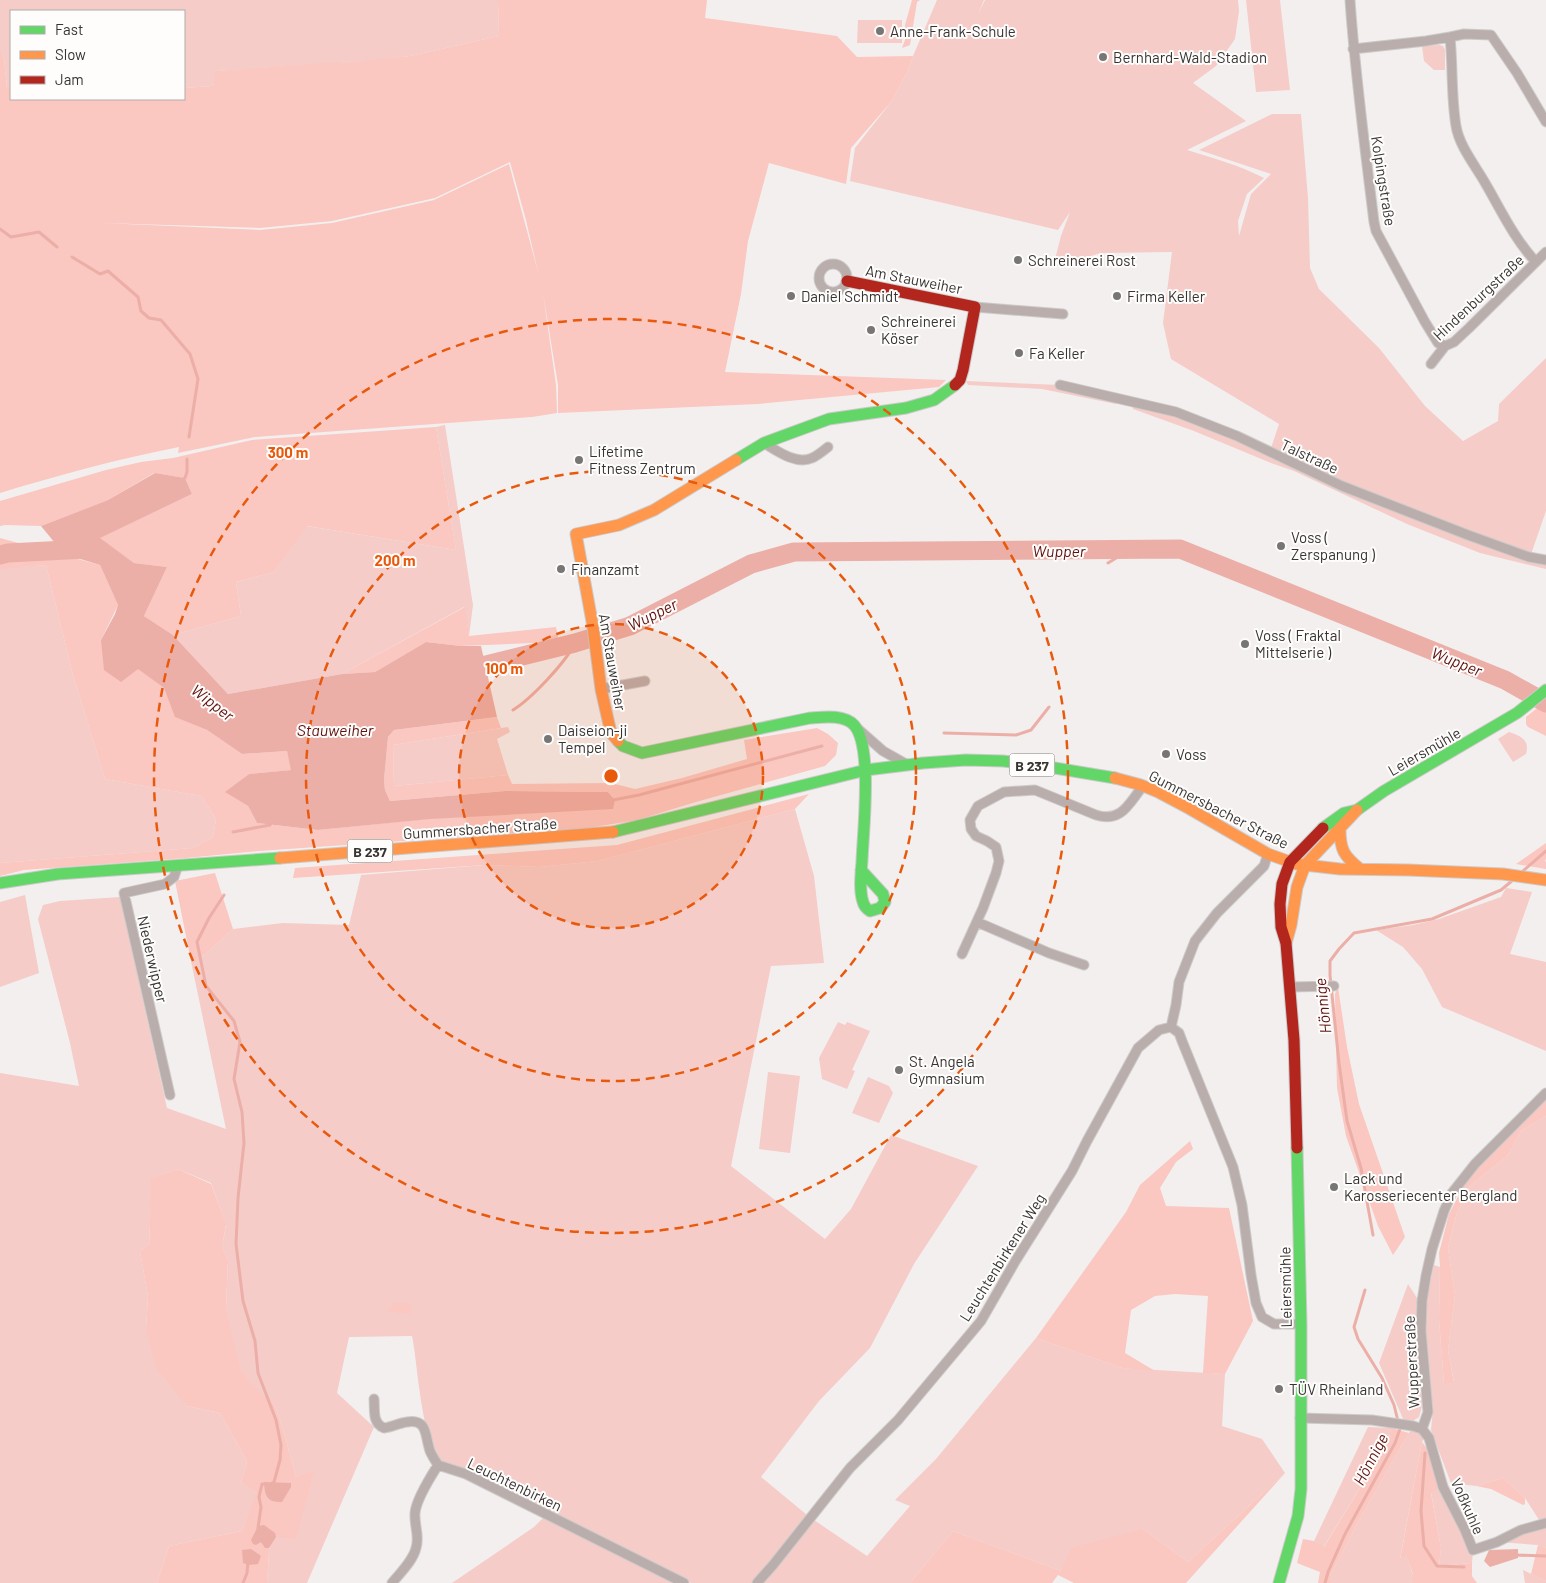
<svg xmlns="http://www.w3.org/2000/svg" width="1546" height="1583" font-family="Barlow,sans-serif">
<rect width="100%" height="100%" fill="#f3efef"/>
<path fill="#f5ccc7" d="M0 0H498L499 36 410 56 369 61 217 71 213 86 184 88V11H11V88H7L4 58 0 51Z
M937 0H984L978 14 985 0H1238L1239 11 1235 39 1216 66 1193 83 1246 121 1187 150C1213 158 1239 165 1264 178L1247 194 1238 221 1239 236 1251 194 1271 174 1199 150 1272 114H1301L1308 198 1310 268 1319 289 1379 348 1425 406 1463 441 1498 421 1499 404 1546 358V511L1529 560 1546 563V569L1480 553 1407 524 1294 471 1271 463 1194 431 1133 409 1132 402 1176 412 1270 451 1279 424 1171 359 1163 323 1172 252 1101 253 1053 267 1061 236 1070 212 1058 230 850 181 855 148 891 102 908 71 913 56Z
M1246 0H1280L1290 90 1256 92Z
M858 20H902V43H857Z
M1439 45 1443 46 1445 50V70H1434L1424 61 1422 46Z
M966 381 1060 385 1114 398 1116 404 1042 389 968 385Z
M445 425 473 605 469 636 464 607 342 674 228 694 173 635 241 616 236 582 274 572 306 526 456 550 436 427Z
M46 565 73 675 105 779 201 796 216 819 213 837 193 848 0 863V568Z
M508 727 510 732 497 739 508 775 394 786 393 745Z
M1509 732C1521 736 1530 740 1526 754L1513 762 1498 739Z
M795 809 814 876 824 963 771 966 731 1166 825 1239 851 1209 891 1135 978 1166 914 1264 870 1348 819 1401 761 1477 807 1515 772 1564 754 1583H691L468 1471C460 1468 449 1466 443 1462 421 1446 418 1363 412 1336L349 1337 337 1393 374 1427 307 1583H267L270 1536 314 1471 296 1477 286 1440 275 1405 252 1386 239 1367 226 1309 228 1260 222 1247 226 1225 211 1183 178 1169 152 1178 149 1222 150 1243 140 1252 148 1296 146 1329 187 1406 220 1413 247 1461 241 1483 258 1492 242 1531 169 1546 157 1583H0V1073L79 1086 70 1043 38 919 43 905 60 901 120 897 167 1108 226 1129 192 966 233 929 283 923 349 925 361 875 485 865 539 867 598 861Z
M1506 888 1532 892 1510 954 1546 962V1051L1442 1007 1422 969 1403 947 1376 930 1413 925 1439 919 1501 897Z
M25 895 39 973 0 987V902Z
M838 1022 845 1025 847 1022 870 1031 852 1070 855 1071 847 1089 822 1079 819 1058Z
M768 1072 800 1076 790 1153 759 1149Z
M868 1077 889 1086 893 1093 879 1123 852 1113Z
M1546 1116V1548L1538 1545 1497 1542 1541 1523 1525 1498 1503 1478 1476 1486 1451 1483 1431 1430 1433 1409 1426 1357V1302L1434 1265 1440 1267 1439 1320 1444 1383 1454 1382 1448 1350 1455 1295 1448 1248 1456 1216 1469 1187 1508 1155 1521 1131Z
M1408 1284 1419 1301 1417 1331 1422 1406 1419 1417 1413 1421H1404L1379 1363Z
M1036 1338 1122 1368 1225 1374 1222 1426 1262 1439 1285 1473 1188 1562 1143 1529 1061 1571 953 1531 910 1583H759L814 1520 867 1556 910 1506 895 1500 936 1459Z
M1413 1426 1428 1427 1422 1442 1400 1559 1406 1554 1413 1575 1411 1583H1330V1576L1359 1520Z
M1368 1427 1391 1428 1388 1442 1323 1548 1314 1541Z
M1443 1487 1473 1550 1472 1563 1439 1566 1441 1548 1431 1492Z
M546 1515 684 1583H452L534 1527Z
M1523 1570 1546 1581V1583H1525Z"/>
<path fill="#fac7c1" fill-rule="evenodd" d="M498 0H707L705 18 837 36 857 57 913 56 908 71 891 102 851 148 846 184 769 163 748 241 741 294 725 372 946 380 939 387 758 404 558 413V385L543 293 556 385 557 413 532 417 255 437 178 453 179 447C118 459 59 475 0 493V50L4 58 7 88H11V99H184V88L213 86 216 71 327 63 353 62 410 56 499 36ZM510 162 526 220 538 272 509 164 434 200 332 223 260 230 102 223 260 228 332 221 435 198Z
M912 0H920L917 2 910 45 902 48 905 40V25Z
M436 427 456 550 307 526 274 572 236 582 241 616 173 635 144 616 167 567 134 563 99 538 192 494 185 478 154 473 108 500 41 526 5 525 0 526V501L106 470 141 462 173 458 252 440Z
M0 538 100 565 118 605 101 640 164 688 176 717 207 730 242 754 287 751 292 770 249 774 226 792 248 806 257 823 318 830 615 800 608 792 505 791 390 801 385 790 384 780 388 737 394 730 497 717 501 728 393 745 394 786 508 775 512 784 611 783 635 789 682 778 747 759 744 740 817 728 828 734 838 743 836 755 825 766 696 802 637 820 588 828 259 851 186 858 24 870 0 876V863L193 848 213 837 216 819 201 796 105 779 73 675 46 565 0 569Z
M465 607 469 636 556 627 559 642 461 646 426 642 375 672 342 674Z
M1546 701V736L1528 727 1526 724V717Z
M809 794 795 809 598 861 539 867 485 865 293 878 295 868 617 845Z
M1546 843V859L1545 861 1546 862V869L1516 864Z
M215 873 233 929 192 966 175 881Z
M1338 987 1347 1047 1359 1104 1405 1237 1393 1255 1378 1226 1346 1136 1337 1088 1335 994Z
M1546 1093V1116L1521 1131 1508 1155 1469 1187 1456 1216 1448 1248 1455 1295 1448 1350 1454 1383H1444L1439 1320 1440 1267 1439 1253 1449 1214 1475 1164Z
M1190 1141 1193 1149 1176 1162 1160 1188 1166 1206 1229 1208 1253 1321 1225 1374 1203 1373 1208 1296 1175 1294 1155 1296 1131 1310 1125 1353 1155 1371 1122 1368 1036 1338 1126 1212 1140 1185Z
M178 1169 211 1184 226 1224 222 1247 228 1260 226 1308 240 1368 252 1385 275 1405 286 1440 296 1477 314 1470 296 1539 270 1536 267 1583H157L169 1546 242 1531 257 1492 241 1483 247 1461 220 1413 187 1406 156 1368 146 1329 148 1296 140 1252 150 1243 149 1222 151 1178Z
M394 1303 411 1304 410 1314 386 1311Z
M1391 1428 1409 1433 1359 1520 1330 1576V1583H1318L1320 1572 1297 1563 1303 1539 1314 1541 1324 1547 1388 1442Z
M1422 1442 1428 1450 1440 1488 1431 1493 1441 1548 1439 1566 1472 1563V1576L1477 1583H1411L1413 1574 1406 1555 1400 1560Z
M1285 1473 1186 1583H1074L1058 1575 1052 1583H910L953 1531 1061 1571 1071 1548 1143 1529 1188 1562Z
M1503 1478 1525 1498V1504L1523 1505 1491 1489 1476 1486Z
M1538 1545 1546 1548V1581L1531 1574Z"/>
<path fill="#ecafa7" d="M155 473 185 478 192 494 100 538 134 563 167 567 144 616 173 635 228 694 342 674 375 672 426 642 461 646H481L497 717 394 730 388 737 384 780 385 790 390 801 505 791 608 792 615 800 613 809 430 819 318 830 257 823 248 806 225 792 249 774 291 770 287 751 242 754 207 730 175 717 164 688 138 669 121 682 104 670 101 640 115 614 118 605 100 565 64 554 41 526 108 500Z
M264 1482 291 1483V1487L282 1502C267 1502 265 1497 264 1482Z
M264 1525 275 1533 276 1537 269 1548H265L261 1542 256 1545 253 1544 251 1540 258 1526Z
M251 1549 261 1556 258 1564 248 1565 243 1563 242 1550Z
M1518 1549V1558L1490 1567 1484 1561 1489 1550Z"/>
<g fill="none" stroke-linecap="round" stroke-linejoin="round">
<path stroke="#ecafa7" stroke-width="3" d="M0 229 11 237 39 232 57 247
M72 257 100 274 108 271 138 297 141 311 149 318 161 320 190 354 198 379 189 437
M183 479 185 478 187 472V459
M1108 563 1131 549
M513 710C531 699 566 662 575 643
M944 733 1016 735 1031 730 1049 707
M613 800 639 795 822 746
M233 832 270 825 272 821
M1523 871 1546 851
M224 895 209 918 197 942 206 986 234 1021 240 1042 234 1079 242 1112 244 1143 238 1198 236 1244 243 1301 255 1341 258 1373 276 1420 281 1445 280 1460 274 1482 272 1483
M1373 1235 1361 1168 1347 1121 1339 1063 1330 975V961L1339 949 1354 933 1432 919 1501 890 1513 880
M1425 1453 1421 1511 1424 1546 1437 1566 1464 1567
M258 1528 261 1507 259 1497 262 1484H266
M1514 1555 1546 1556
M243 1583 247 1573 248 1562
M1325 1583 1328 1572 1345 1534 1395 1443 1400 1429 1394 1405 1382 1378 1358 1339 1354 1327 1365 1290"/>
<path stroke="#ecafa7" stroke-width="19" d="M0 555 8 553 86 549
M462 673 486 665 575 643 630 626 751 564 794 552 1180 549 1505 680 1546 703"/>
<g stroke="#cccaca" stroke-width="11">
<path id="street" d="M1350 0C1355 74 1365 148 1374 222L1376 231 1425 322 1438 343 1445 346
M1450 37 1464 34 1491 35 1517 73 1546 122
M1353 49 1426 41 1450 37C1453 66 1451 96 1456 126 1459 145 1474 164 1484 181 1500 208 1514 239 1536 262
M819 278a14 14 0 1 1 28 0a14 14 0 1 1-28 0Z
M975 307 1063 314
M1431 364 1445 346 1454 342 1469 328 1546 252
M1060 385 1176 412 1237 436 1342 486 1468 535 1529 557 1546 560
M764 443C777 451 796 465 812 458 817 456 823 451 828 447
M601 689 645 681
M858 729 883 751 906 764
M977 922 1049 953 1084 965
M962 954 983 908 996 873 999 861 996 847 987 841 976 836 971 829 970 820 978 806 1004 792 1035 790 1096 815C1122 823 1129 803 1143 786
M1291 987 1334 986
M1171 1027 1179 1033 1182 1041 1233 1167 1242 1205 1251 1275 1256 1303 1262 1317 1274 1324H1301
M1171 1027 1176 1005 1179 982 1195 941 1217 913 1264 866 1268 854
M170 1095 124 893 165 884 174 877 178 865
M374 1399C375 1410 372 1423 384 1428 392 1427 399 1423 407 1422 428 1418 425 1437 430 1451 432 1456 435 1460 438 1465L466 1474 684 1583
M1300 1418 1372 1420 1413 1426 1422 1429 1429 1438 1443 1487 1465 1530 1473 1550 1497 1542 1521 1530 1546 1523
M1422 1429 1428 1412 1421 1331 1422 1301 1426 1276 1432 1249 1444 1211 1452 1193 1475 1164 1546 1093
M392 1583C400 1573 413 1561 416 1548 420 1537 414 1525 415 1513 416 1500 431 1476 438 1465
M757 1583 773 1565 850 1468 898 1420 981 1321 1016 1260 1072 1171 1087 1141 1138 1048 1159 1030 1171 1027"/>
</g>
<g stroke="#cccaca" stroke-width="13">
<path id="fast" d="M736 460 764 443 829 419 906 408 934 400 955 385
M618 741 623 746 642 753 810 718C823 717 844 714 854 725 873 746 863 832 862 861 861 874 859 890 863 902 864 907 867 909 870 911L880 908 885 902 883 894 861 870
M1323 828 1344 813 1357 810 1384 791 1517 713 1546 690
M613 832 866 770 923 763 966 760 1003 761 1037 765 1115 778
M0 883 58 874 280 858
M1279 1583 1298 1516 1301 1489V1324L1297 1148"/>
</g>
<g stroke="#cccaca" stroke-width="13">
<path id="slow" d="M618 741 611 733 601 689 593 627 576 534 619 525 654 510 736 460
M1115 778 1141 785 1158 792 1190 809 1268 854 1296 864 1340 869 1408 870 1503 874 1546 880
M1340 829C1340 850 1344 856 1360 869
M280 858 613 832
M1286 943 1291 925 1297 887 1305 865 1357 810"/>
</g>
<g stroke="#cccaca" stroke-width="13">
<path id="jam" d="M847 281 975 307 963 370 960 380 955 385
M1297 1148 1294 1040 1286 943 1281 927 1280 904 1282 884 1290 862 1323 828"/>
</g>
<use href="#street" stroke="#baaeac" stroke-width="9"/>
<use href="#fast" stroke="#63d668" stroke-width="11"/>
<use href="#slow" stroke="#ff974d" stroke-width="11"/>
<use href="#jam" stroke="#b3261e" stroke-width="11"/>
</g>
<circle cx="611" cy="776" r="152" fill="#e8590c" fill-opacity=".12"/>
<g fill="none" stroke="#e8590c" stroke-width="2.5" stroke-dasharray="9 6">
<circle cx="611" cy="776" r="152"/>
<circle cx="611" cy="776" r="305"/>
<circle cx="611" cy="776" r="457"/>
</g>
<g fill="#787575" stroke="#fffdfc" stroke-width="2">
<circle cx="880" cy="31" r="5"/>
<circle cx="1103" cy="57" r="5"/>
<circle cx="1018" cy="260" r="5"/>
<circle cx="791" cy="296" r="5"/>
<circle cx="1117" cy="296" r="5"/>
<circle cx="871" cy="330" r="5"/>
<circle cx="1019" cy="353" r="5"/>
<circle cx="579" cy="460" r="5"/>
<circle cx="1281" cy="546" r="5"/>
<circle cx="561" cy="569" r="5"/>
<circle cx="1245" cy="644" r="5"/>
<circle cx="548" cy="739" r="5"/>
<circle cx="1166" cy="754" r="5"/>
<circle cx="899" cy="1070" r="5"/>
<circle cx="1334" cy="1187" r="5"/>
<circle cx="1279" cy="1389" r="5"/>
</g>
<g text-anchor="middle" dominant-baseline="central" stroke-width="4" stroke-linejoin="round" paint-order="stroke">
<g fill="#fffdfc" stroke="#72706f" stroke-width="1">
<rect x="1009.5" y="753.5" width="45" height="23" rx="4"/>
<rect x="347.5" y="839.5" width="45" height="23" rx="4"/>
</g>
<g font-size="14" font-weight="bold" fill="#363433">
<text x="1032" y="765">B 237</text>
<text x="370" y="851">B 237</text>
</g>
<g font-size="15" fill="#363433" stroke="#fffdfc" text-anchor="start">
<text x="890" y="31">Anne-Frank-Schule</text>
<text x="1113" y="57">Bernhard-Wald-Stadion</text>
<text x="1028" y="260">Schreinerei Rost</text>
<text x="801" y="296">Daniel Schmidt</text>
<text x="1127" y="296">Firma Keller</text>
<text x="881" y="321">Schreinerei<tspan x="881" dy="17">Köser</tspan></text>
<text x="1029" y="353">Fa Keller</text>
<text x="589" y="451">Lifetime<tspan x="589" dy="17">Fitness Zentrum</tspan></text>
<text x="1291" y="537">Voss (<tspan x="1291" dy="17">Zerspanung )</tspan></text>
<text x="571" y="569">Finanzamt</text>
<text x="1255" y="635">Voss ( Fraktal<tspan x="1255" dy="17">Mittelserie )</tspan></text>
<text x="558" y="730">Daiseion-ji<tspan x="558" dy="17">Tempel</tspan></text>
<text x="1176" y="754">Voss</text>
<text x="909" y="1061">St. Angela<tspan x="909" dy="17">Gymnasium</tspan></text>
<text x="1344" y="1178">Lack und<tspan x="1344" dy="17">Karosseriecenter Bergland</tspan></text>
<text x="1289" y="1389">TÜV Rheinland</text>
</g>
<g font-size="15" fill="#363433" stroke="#fffdfc">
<text transform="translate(1384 181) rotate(81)">Kolpingstraße</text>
<text transform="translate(914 279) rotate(11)">Am Stauweiher</text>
<text transform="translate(1478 297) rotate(-43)">Hindenburgstraße</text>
<text transform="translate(1310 456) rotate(25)">Talstraße</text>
<text transform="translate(613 662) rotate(80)">Am Stauweiher</text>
<text transform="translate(1424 751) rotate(-30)">Leiersmühle</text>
<text transform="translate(1219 809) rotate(27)">Gummersbacher Straße</text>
<text transform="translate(480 828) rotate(-4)">Gummersbacher Straße</text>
<text transform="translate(153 959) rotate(77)">Niederwipper</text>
<text transform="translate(1002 1257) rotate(-58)">Leuchtenbirkener Weg</text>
<text transform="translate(1285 1287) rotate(-91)">Leiersmühle</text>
<text transform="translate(1411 1362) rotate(-93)">Wupperstraße</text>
<text transform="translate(515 1484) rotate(26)">Leuchtenbirken</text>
<text transform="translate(1468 1506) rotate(66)">Voßkuhle</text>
</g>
<g font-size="16" font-style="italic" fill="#5e120f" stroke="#fffdfc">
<text x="1059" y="550">Wupper</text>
<text transform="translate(652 614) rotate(-26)">Wupper</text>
<text transform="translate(1457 661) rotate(22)">Wupper</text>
<text transform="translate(213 702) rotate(38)">Wipper</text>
<text x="335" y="729">Stauweiher</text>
<text transform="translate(1322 1006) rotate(-96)">Hönnige</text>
<text transform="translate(1370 1459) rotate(-62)">Hönnige</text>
</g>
</g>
<circle cx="611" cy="776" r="8" fill="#e8590c" stroke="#fffdfc" stroke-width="2.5"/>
<g font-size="15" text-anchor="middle" font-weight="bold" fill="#e8590c" stroke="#fffdfc" stroke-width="4" stroke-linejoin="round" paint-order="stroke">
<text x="288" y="458">300 m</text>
<text x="395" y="566">200 m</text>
<text x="504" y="674">100 m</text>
</g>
<rect x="10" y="10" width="175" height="90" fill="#fffdfc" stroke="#afadac"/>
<rect x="20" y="26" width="25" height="8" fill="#63d668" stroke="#afadac"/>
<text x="55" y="35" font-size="15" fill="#363433">Fast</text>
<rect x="20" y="51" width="25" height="8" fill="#ff974d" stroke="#afadac"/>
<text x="55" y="60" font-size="15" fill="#363433">Slow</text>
<rect x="20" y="76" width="25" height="8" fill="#b3261e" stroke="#afadac"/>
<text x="55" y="85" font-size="15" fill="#363433">Jam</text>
</svg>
